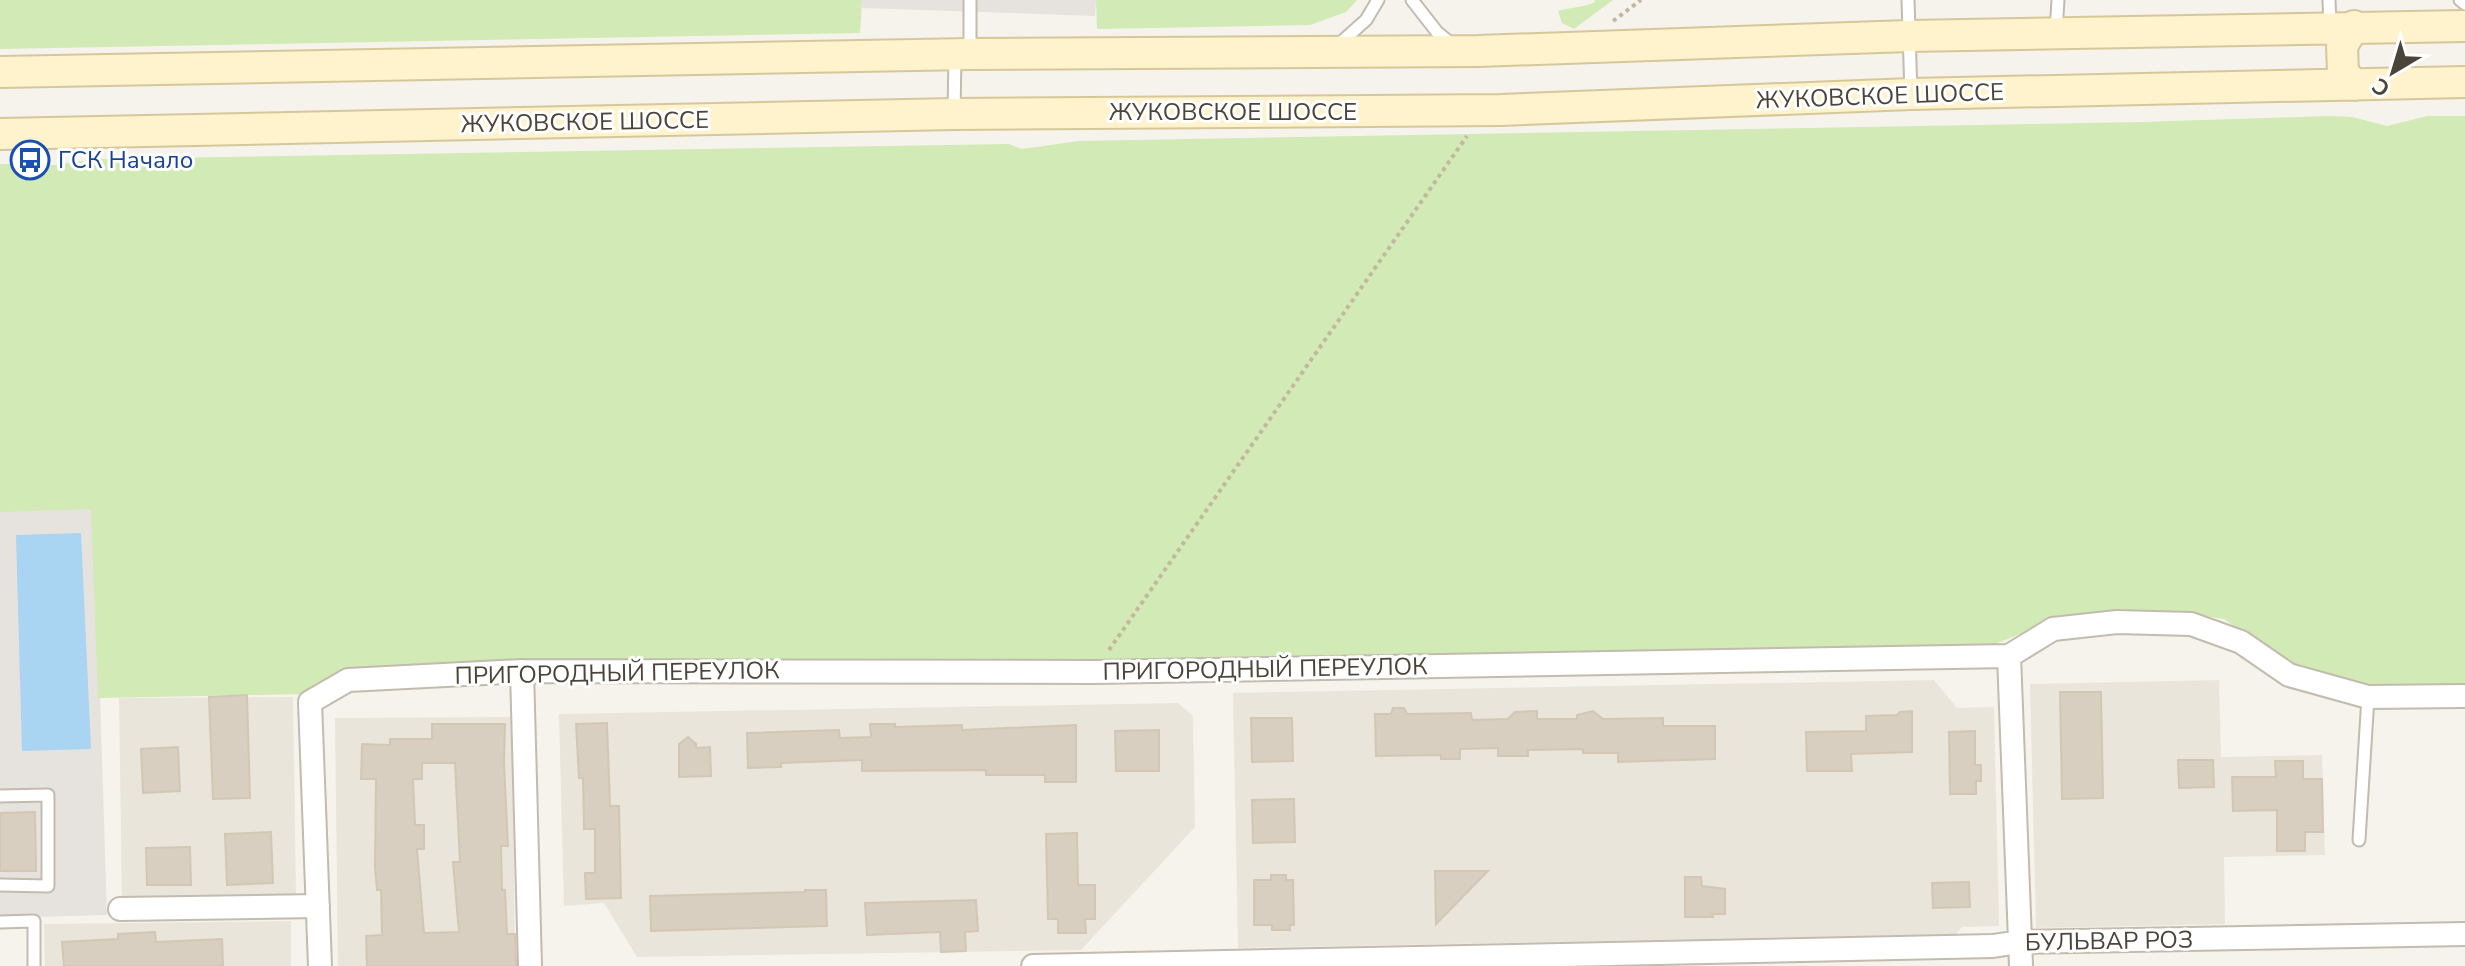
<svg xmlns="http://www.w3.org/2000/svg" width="2465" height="966" font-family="'Nunito Sans',sans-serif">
<rect width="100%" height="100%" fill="#f6f3ec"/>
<path fill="#eae5da" d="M1934 680 1957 708 1994 707 1999 926 1962 927 1956 934 1238 948 1233 693Z
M2219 680 2221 757 2322 755 2325 855 2224 857 2225 924 2036 928 2030 684Z
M293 697 296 897 122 898 119 698Z
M1178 703 1193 716 1195 827 1081 950 637 957 604 903 564 906 559 714Z
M512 717 515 966H338L335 718Z
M291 921V966H45L44 924Z"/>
<path fill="#e6e2dd" d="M862 0H1096L1095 16 862 8Z
M94 506 107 915 0 918V508Z"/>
<path fill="#d2eab5" d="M0 0H862L860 33 0 49Z
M1096 0H1357L1346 12 1310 25 1097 29Z
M1594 0H1613L1574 29 1562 23 1558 11C1571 7 1582 8 1595 2Z
M2329 116 2352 117 2387 126 2427 116H2465V688L2367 690 2283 663 2224 619 2198 615H2069L1974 652 550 670 309 694 98 698 91 509 0 512V164L54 165 98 159 1009 144 1022 149 1079 141 2143 122Z"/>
<path fill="#a9d4f2" d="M81 533 91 749 22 751 16 535Z"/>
<path fill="#d8cfc1" stroke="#d3c7b4" stroke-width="2" fill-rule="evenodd" d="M2060 692H2101L2103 798 2062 799Z
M247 695 250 798 213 799 209 697Z
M1393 708H1404L1407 714 1471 713 1472 720 1508 719 1515 712 1537 711V719H1577V715L1593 711 1603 719 1663 718V726H1715V759L1618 762V753H1583V749L1528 750V756H1498V748L1460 749V759H1441V755L1376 756 1375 714H1391Z
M1912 711V752L1851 754 1852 771H1807L1806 732 1866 731V716L1897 715 1900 712Z
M1251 718H1292L1293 761 1252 762Z
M607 723 610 806H619L621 898 586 899 585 873H595V829H584L583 778H579L576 724Z
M432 724H505L504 763 508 846H501L502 890H505L507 934H515L516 966H367L366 936 382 935 381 890H377L375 867 376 779H361L362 744 390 745V739H432ZM422 763H455L460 862H453L459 932 424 933 417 849H424V825H415L413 779H422Z
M870 724H895V727L962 725V730L1076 725V782H1045V775H986V770L862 771V760L781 763V767L748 768 747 733 839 730 840 738 871 737Z
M1159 730V771H1116L1115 731Z
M1975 731V765H1981V781H1976V794H1950L1949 732Z
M688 737 696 744V748L710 747 711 776 679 777V744Z
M178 747 180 791 143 793 141 749Z
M2178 760H2213L2214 787 2179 788Z
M2275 761H2303V779H2322L2323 832H2305V851H2277V810L2233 811 2232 777H2276Z
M1294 799 1295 842 1253 843 1252 800Z
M35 812 36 871H0V813Z
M271 832 273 883 227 885 225 834Z
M1077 833 1078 885H1095V919H1085L1086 933H1058V919H1048L1046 834Z
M190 847 191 885H147L146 848Z
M1435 871H1488L1436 924Z
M1271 875H1286V880H1293L1294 925H1290V930H1272V925H1254V880H1271Z
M1685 877H1701L1702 886 1725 889V914H1712L1713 917H1685Z
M1969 882 1970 907 1933 908 1932 883Z
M805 890H826L827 926 651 931 650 896 805 892Z
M976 900 978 931 965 932 966 951 941 952 940 932 867 935 865 903Z
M155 932 156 942 222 939 223 966H64L62 942 118 939V934Z"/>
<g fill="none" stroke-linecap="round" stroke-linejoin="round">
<g stroke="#c2bbae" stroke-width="15">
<path id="lane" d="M970 0V51
M1412 0 1437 32 1454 46
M1908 0 1911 94
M2329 0 2330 26
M2460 0 2465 4
M2056 31 2058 0
M1339 44 1366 20 1378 0
M954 114 955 55
M0 796 48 795V886L0 885
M2359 840 2368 697
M0 922 34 921V966"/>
</g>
<g stroke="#c2bbae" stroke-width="26">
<path id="street" d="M2009 656 2021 966
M522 671 530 966
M120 909 318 906
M320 966 310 702 348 680 522 671 1094 672 2009 656 2053 629 2117 622 2191 624 2241 642 2289 675 2368 697 2465 696
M1033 966 1993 946 2019 942 2465 934"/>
</g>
<g stroke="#d6c79b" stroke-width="34">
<path id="secondary" d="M2354 26 2342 46 2343 73 2355 85
M0 72 970 54 1478 51 1909 36 2465 26
M0 134 954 114 1501 110 1911 94 2465 82"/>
</g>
<path stroke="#c4b79f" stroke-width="4" stroke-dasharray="4 4" stroke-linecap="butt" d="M1613 21 1641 0
M1109 650 1467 136"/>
<use href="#lane" stroke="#fff" stroke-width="11"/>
<use href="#street" stroke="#fff" stroke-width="22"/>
<use href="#secondary" stroke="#fff3cd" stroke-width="30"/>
</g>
<defs>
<g id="bus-ring" transform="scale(2)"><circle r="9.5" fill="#fff" stroke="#1a4fb4" stroke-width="1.5"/><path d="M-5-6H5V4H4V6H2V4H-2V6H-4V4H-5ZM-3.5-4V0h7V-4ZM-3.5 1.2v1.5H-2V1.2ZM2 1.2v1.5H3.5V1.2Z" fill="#1a4fb4"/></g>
</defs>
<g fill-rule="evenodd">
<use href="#bus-ring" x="30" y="160"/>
</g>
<g text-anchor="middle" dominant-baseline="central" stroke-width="6" stroke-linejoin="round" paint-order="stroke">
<g font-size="24" fill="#4b4439" stroke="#fff">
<text transform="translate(1880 96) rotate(-2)">ЖУКОВСКОЕ ШОССЕ</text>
<text x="1233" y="112">ЖУКОВСКОЕ ШОССЕ</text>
<text transform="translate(585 122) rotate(-1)">ЖУКОВСКОЕ ШОССЕ</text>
<text transform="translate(1265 669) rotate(-1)">ПРИГОРОДНЫЙ ПЕРЕУЛОК</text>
<text transform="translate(617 673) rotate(-1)">ПРИГОРОДНЫЙ ПЕРЕУЛОК</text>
<text transform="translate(2109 941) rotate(-1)">БУЛЬВАР РОЗ</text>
</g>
<g font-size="24" fill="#164399" stroke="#fff" text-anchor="start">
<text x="58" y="160">ГСК Начало</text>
</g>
</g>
<g transform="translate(2393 72) rotate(218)" stroke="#ffffff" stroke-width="6" paint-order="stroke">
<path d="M0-6L14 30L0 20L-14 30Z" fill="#4b4439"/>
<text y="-12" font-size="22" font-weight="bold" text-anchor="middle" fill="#4b4439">С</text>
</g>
</svg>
